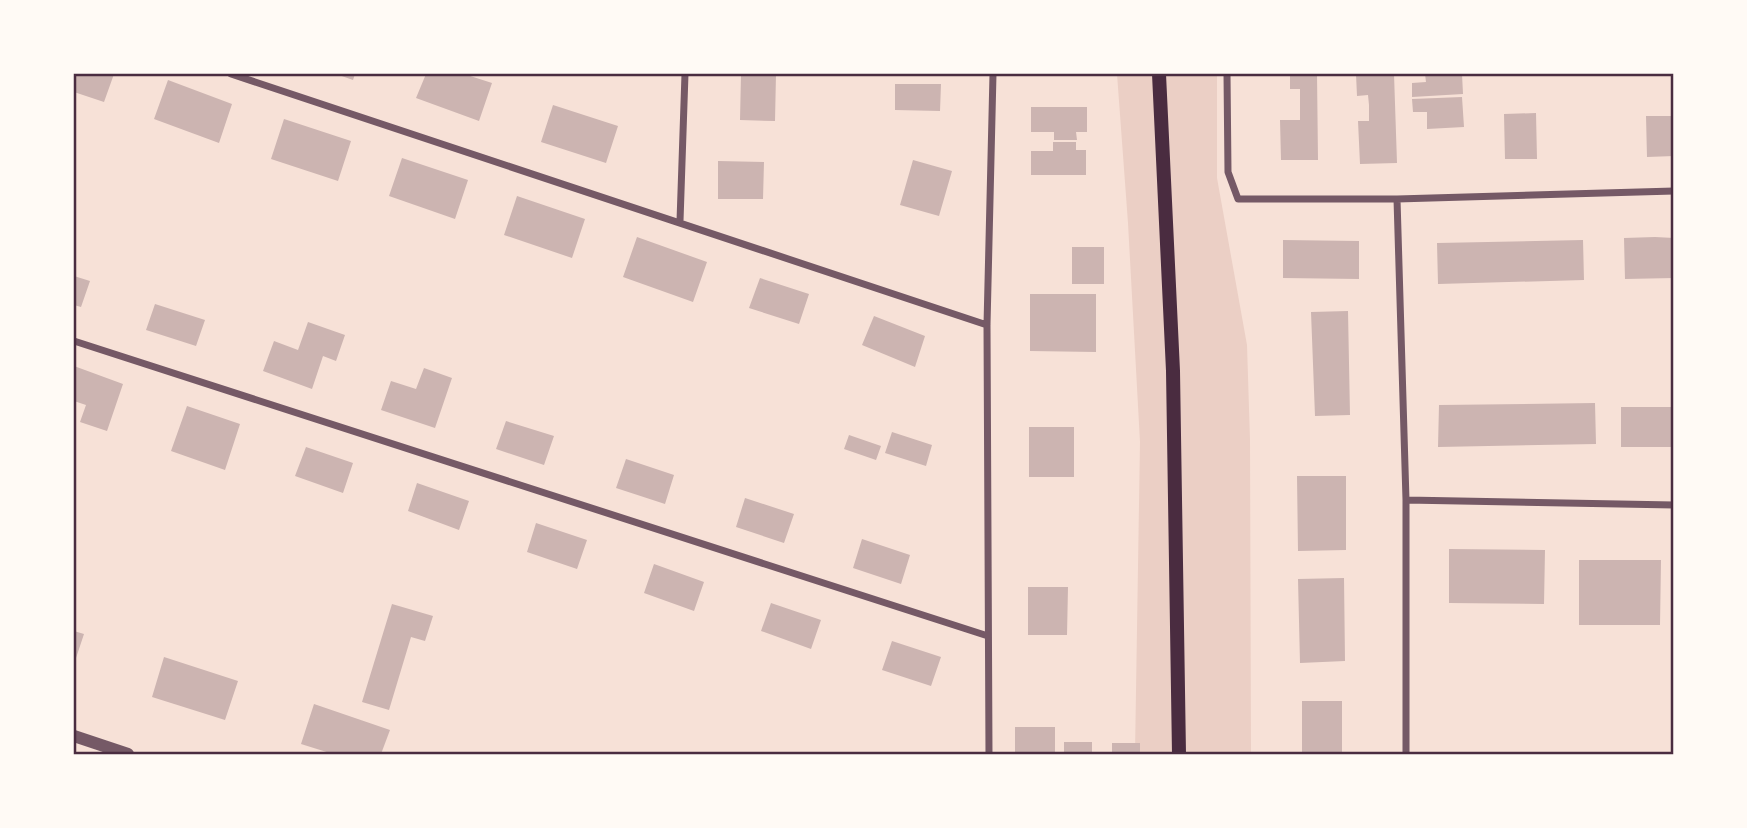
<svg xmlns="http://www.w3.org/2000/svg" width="1747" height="828" font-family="'Times New Roman',serif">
<rect width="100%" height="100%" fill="#f7e1d7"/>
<path fill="#ebcfc5" d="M1117 74H1217V178L1247 345 1250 440 1251 754H1135L1140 442 1128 223Z"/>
<path fill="#ccb4b1" d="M74 74H114L104 102 74 92Z
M336 74H355L353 80Z
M426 74H464L492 83 479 121 416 98Z
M741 74H776L775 121 740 120Z
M1290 74H1317L1318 160H1281L1280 120H1300V89H1290Z
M1356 74H1394L1397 163 1360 164 1358 121H1369V105L1368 95 1357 96Z
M1425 74H1462L1463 94 1412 97V83L1426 82Z
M1645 74H1663L1664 76H1645Z
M168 80 232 104 219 143 154 119Z
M895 84H941L940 111 895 110Z
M1462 97 1464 127 1427 129V112H1413L1412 99Z
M553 105 618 126 606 163 541 142Z
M1031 107H1087V132H1076L1077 140H1054V132H1031Z
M1536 113 1537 159H1505L1504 114Z
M1646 116H1674V156L1647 157Z
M284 119 351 141 338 181 271 159Z
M1053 142H1076V150H1086V175H1031V151H1053Z
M402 158 468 180 455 219 389 196Z
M913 160 952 171 939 216 900 205Z
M718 161 764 162 763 199H718Z
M517 196 585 219 572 258 504 235Z
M637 237 707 262 693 302 623 277Z
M1655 237 1674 238V278L1625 279 1624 238Z
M1283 240 1359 241V279L1283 278Z
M1583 240 1584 280 1438 284 1437 243Z
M1072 247H1104V284H1072Z
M74 276 90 281 81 307 74 305Z
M760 278 809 294 799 324 749 308Z
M1030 294H1096V352L1030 351Z
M155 304 205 320 196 346 146 330Z
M1348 311 1350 415 1315 416 1311 312Z
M874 316 925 336 915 367 862 345Z
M308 322 345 335 336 361 323 356 312 389 263 371 274 341 298 350Z
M74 366 123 384 107 431 80 422 86 405 74 401Z
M424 368 452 378 435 428 381 410 391 381 416 389Z
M1595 403 1596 444 1438 447 1439 405Z
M187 406 240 424 225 470 171 451Z
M1621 407H1674V447H1621Z
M506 421 554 436 544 465 496 449Z
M1029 427H1074V477H1029Z
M892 432 932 445 926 466 885 453Z
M849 435 881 446 876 460 844 449Z
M306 447 353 463 343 493 295 476Z
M626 459 674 475 665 504 616 488Z
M1297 476H1346V550L1298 551Z
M417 483 469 501 459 530 408 511Z
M745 498 794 514 784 543 736 527Z
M536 523 587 540 577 569 527 552Z
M862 539 910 555 901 584 853 568Z
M1449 549 1545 550 1544 604 1449 603Z
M1579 560H1661L1660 625H1579Z
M654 564 704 582 694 611 644 593Z
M1344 578 1345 661 1300 663 1298 579Z
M1028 587H1068L1067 635H1028Z
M771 603 821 620 811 649 761 631Z
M392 604 433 616 425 641 411 637 389 710 362 702Z
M74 631 84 634 74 664Z
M892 641 941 657 931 686 882 670Z
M164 657 238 681 225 720 152 697Z
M1302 701H1342V754H1302Z
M314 704 390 730 381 754H333L301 744Z
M1015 727H1055V754H1015Z
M1064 742H1092V754H1064Z
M1112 743H1140V754H1112Z"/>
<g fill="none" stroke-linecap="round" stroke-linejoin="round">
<path stroke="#755966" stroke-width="7" d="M231 74 987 325
M1227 74 1228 172 1238 199H1397L1674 191
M1397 199 1406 500V754
M680 221 685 74
M74 341 988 636
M1406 500 1674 505
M989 754 987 325 993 74"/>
<path stroke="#755966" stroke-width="12" d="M74 736 128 754"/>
<path stroke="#4a2c40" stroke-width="14" d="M1159 74 1173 371 1179 754"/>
</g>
<rect width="1747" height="828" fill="none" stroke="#fffaf5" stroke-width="150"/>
<rect x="75" y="75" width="1597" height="678" fill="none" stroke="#4a2c40" stroke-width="2.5"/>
</svg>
